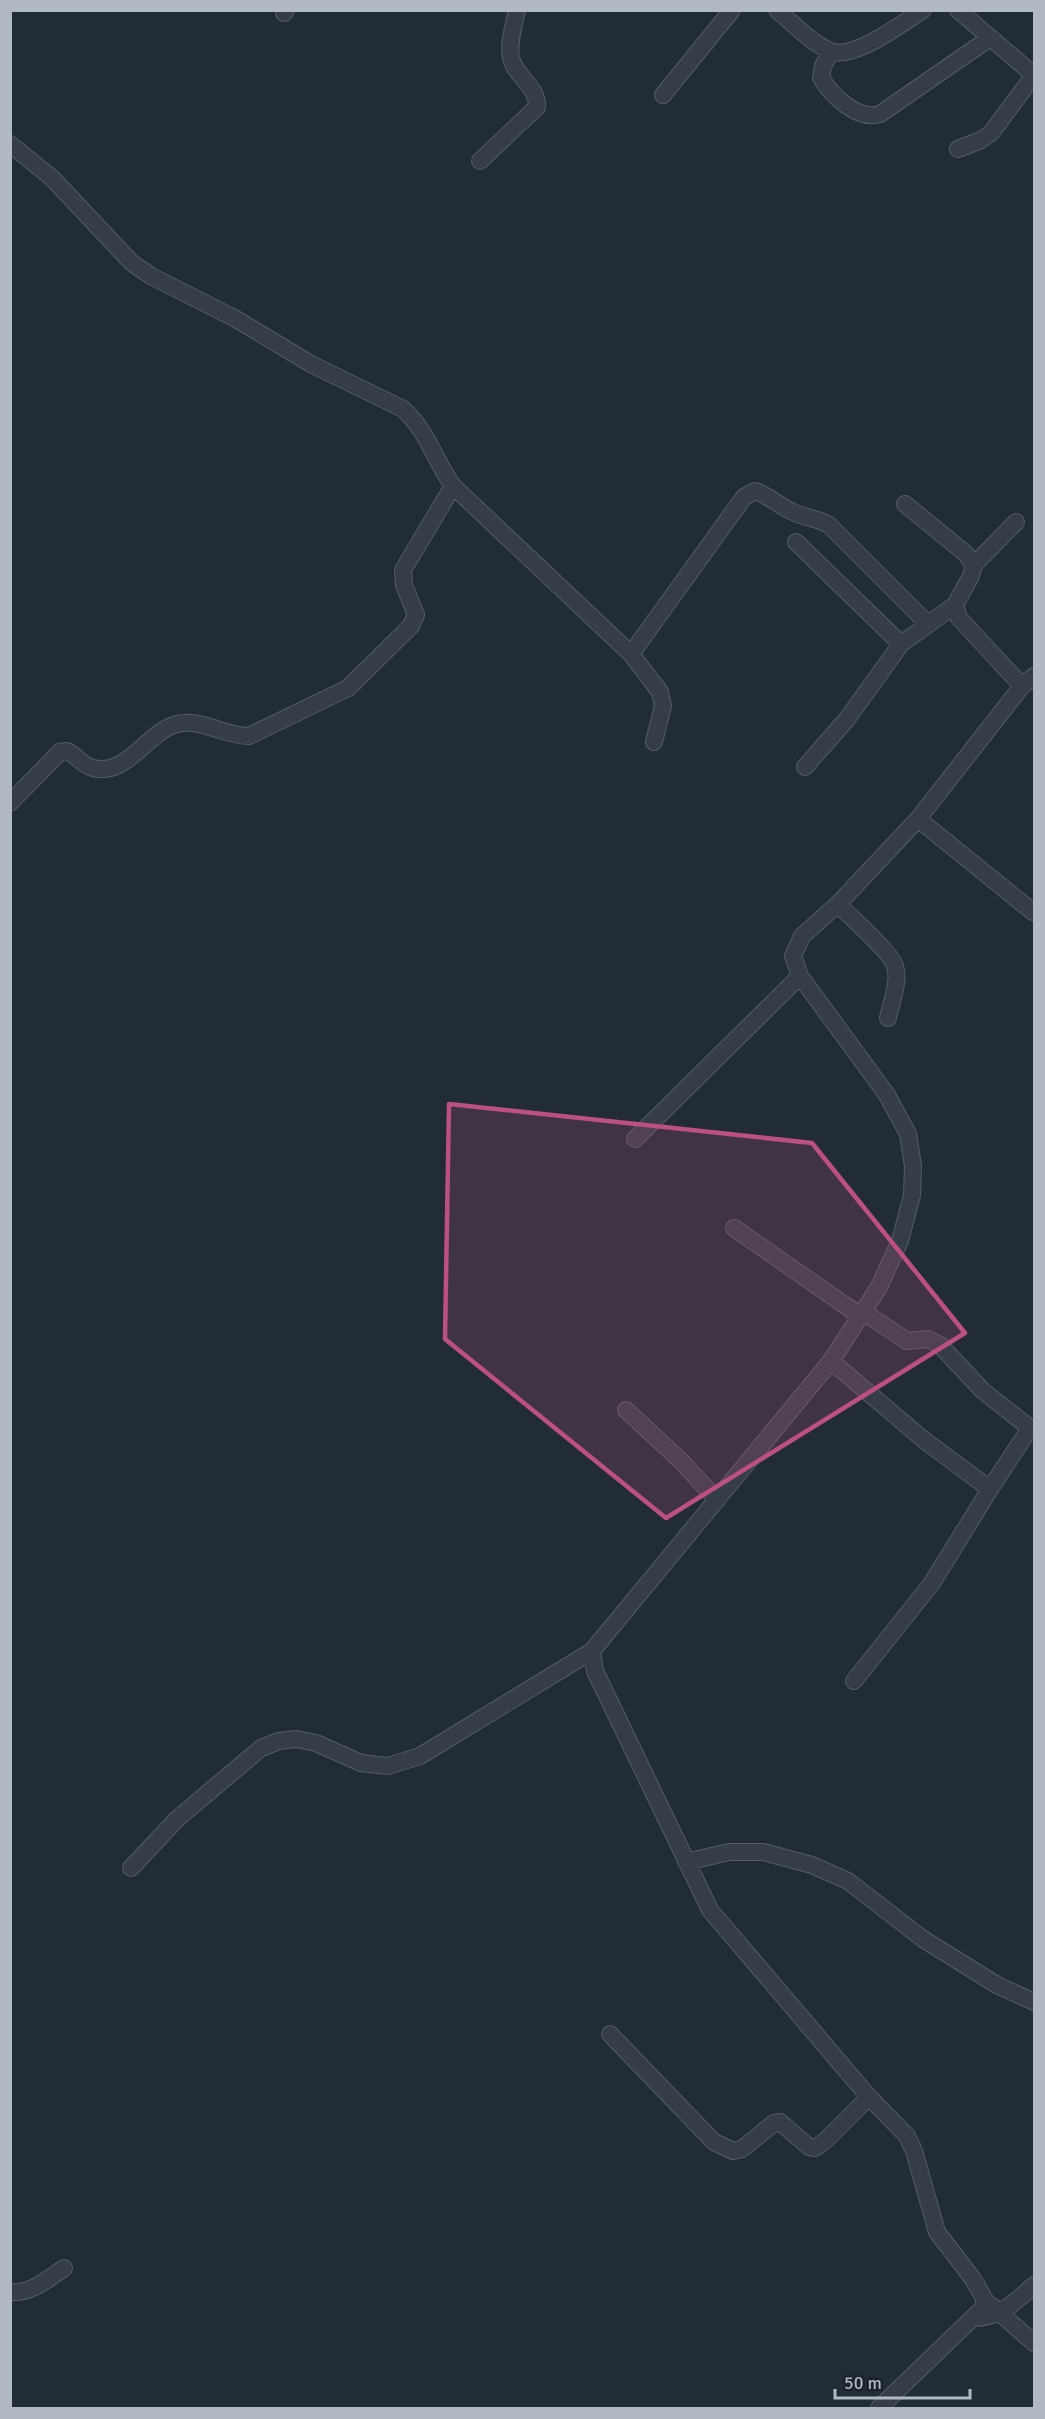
<svg xmlns="http://www.w3.org/2000/svg" width="1045" height="2419" font-family="Signika,sans-serif">
<rect width="100%" height="100%" fill="#222c37"/>
<g fill="none" stroke-linecap="round" stroke-linejoin="round">
<g stroke="#535c66" stroke-width="18">
<path id="minor" d="M777 10C794 24 810 42 830 51 853 61 902 23 923 10
M958 10 1034 75
M284 13 286 10
M831 52 823 66 821 78C832 96 858 121 880 114L990 38
M663 95 732 10
M10 144 52 178 132 263 151 276 236 319 311 364 403 409C427 430 435 461 453 486L631 654 660 692 663 706 654 742
M958 149 981 140 991 133 1034 75
M480 161 537 107C538 86 516 78 511 58 508 43 514 25 517 10
M905 504 965 553 974 565 971 576 955 605 959 618 1022 686
M796 542 901 644
M974 565 1016 522
M631 654 744 497 755 491C770 496 779 506 793 512 805 518 817 518 829 525L927 623
M805 767 847 719 901 644 955 605
M10 803 60 752 67 751C76 755 83 766 93 768 127 777 148 731 177 724 199 718 225 736 249 736L348 688 411 626 416 615 404 585 403 570 453 486
M918 819 1033 912
M838 904C850 917 891 952 895 966 900 981 891 1003 888 1018
M635 1139 800 976
M734 1228 862 1317
M865 1313 907 1341 928 1339 940 1345 983 1391 1034 1431
M831 1361 924 1440 990 1489 932 1583 854 1681
M626 1410 681 1461 717 1500
M990 1489 1030 1428
M686 1862 729 1852H763L812 1865 848 1881 923 1939 997 1985 1034 2002
M131 1868 177 1819 261 1748 279 1741 296 1739 316 1743 361 1763 388 1766 420 1756 592 1651
M610 2034 714 2142 733 2151 742 2149 774 2123 780 2122 809 2147 815 2148 825 2141 869 2097
M10 2292C31 2294 48 2279 64 2268
M992 2306 1034 2343
M973 2318C1000 2318 1015 2302 1034 2285
M879 2408 982 2309 985 2300 973 2279 937 2232 914 2151 907 2136 869 2097 710 1910 595 1671 592 1651 831 1361 879 1287 900 1241 912 1195 913 1166 908 1134 887 1095 800 976 793 956 802 936 838 904 918 819 1022 686 1034 676"/>
</g>
<use href="#minor" stroke="#353e48" stroke-width="16"/>
</g>
<path fill="#bc5080" fill-opacity="0.2" stroke="#bc5080" stroke-width="4.5" stroke-linejoin="round" d="M449 1104 812 1143 965 1333 666 1518 445 1339Z"/>
<rect width="1045" height="2419" fill="none" stroke="#b0b9c4" stroke-width="24"/>
<path d="M835 2389v9h135v-9" fill="none" stroke="#b0b9c4" stroke-width="3"/>
<text x="844" y="2389" font-size="18" fill="#b0b9c4" stroke="#1b232d" stroke-width="4.5" paint-order="stroke">50 m</text>
</svg>
